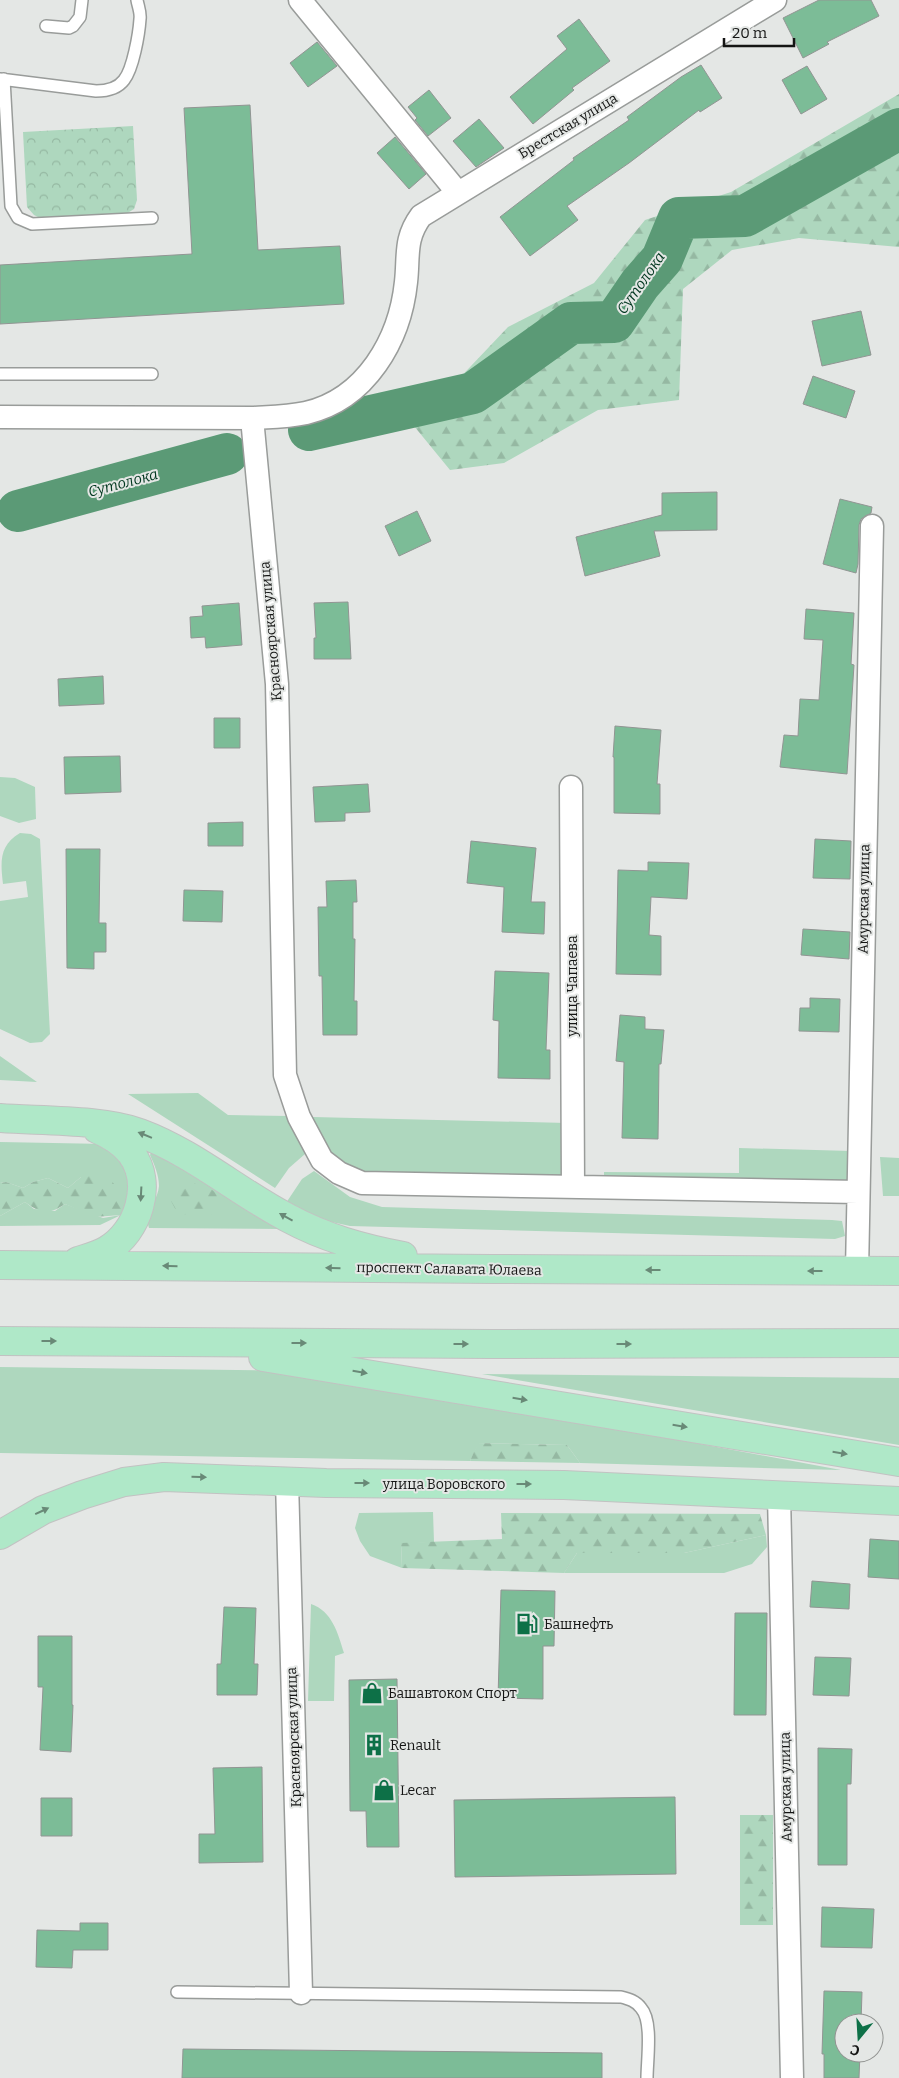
<svg xmlns="http://www.w3.org/2000/svg" width="899" height="2078" font-family="Bitter,serif">
<defs>
<pattern id="forest-firs" width="22" height="20" patternUnits="userSpaceOnUse" patternTransform="scale(1.25)"><rect width="22" height="20" fill="#aed7be"/><path d="M5 1l3.5 6h-7zM16 11l3.5 6h-7z" fill="#95b8a2"/></pattern>
<pattern id="park-crowns" width="20" height="18" patternUnits="userSpaceOnUse" patternTransform="scale(1.25)"><rect width="20" height="18" fill="#aed7be"/><path d="M2 6a3 3 0 1 1 6 0M12 15a3 3 0 1 1 6 0" fill="none" stroke="#95b8a2"/></pattern>
</defs>
<rect width="100%" height="100%" fill="#e4e7e5"/>
<path fill="#aed7be" d="M0 777 15 778 35 787 36 819 19 823 0 816Z
M20 833 31 834 40 839 50 1034 42 1042 30 1043 0 1029V901L28 897 26 881 3 884C0 860 0 845 20 833Z
M0 1056 37 1082 0 1080Z
M198 1093 228 1115 289 1116 305 1154 289 1168 275 1188 128 1094Z
M313 1117 567 1123V1178L363 1176 323 1148Z
M0 1142 106 1144 125 1159 132 1179 125 1210 81 1177 68 1188 48 1178 33 1182 23 1188 6 1182 0 1183Z
M153 1148 283 1229 149 1228C144 1214 158 1200 159 1186 159 1175 154 1164 150 1155Z
M739 1148 851 1151V1188L604 1181V1172L739 1173Z
M880 1157 899 1158V1196H883Z
M314 1171 350 1197 382 1207 832 1220 842 1221 845 1236 835 1239 350 1226 318 1219 286 1203 302 1179Z
M25 1202 34 1209 55 1211 65 1204 103 1218 121 1215 100 1225 0 1226V1216Z
M0 1367 308 1371 841 1470 580 1463 567 1445 479 1443 470 1461 0 1453Z
M482 1374 899 1378V1445Z
M433 1512 434 1542 401 1544 402 1568 370 1556 360 1541 355 1528 359 1513Z
M766 1535 767 1547 752 1564 724 1573H564L577 1553H684Z
M311 1604C332 1611 338 1633 344 1653L335 1656 334 1701H308Z"/>
<path fill="url(#forest-firs)" d="M899 94V247L799 238 732 250 683 289 679 400 598 410 504 463 450 470 414 426 508 327 594 283 645 220 731 192Z
M98 1172C117 1182 120 1190 125 1210L121 1215 95 1217 65 1204C49 1215 41 1214 25 1202L0 1216V1183L6 1182 23 1188 33 1182 48 1178 68 1188 81 1177Z
M184 1180 211 1189 218 1195 217 1206 211 1215 178 1214 171 1201 174 1190Z
M478 1443 567 1445 580 1463 470 1461Z
M501 1513 760 1514 766 1535 684 1553H577L564 1573 402 1568 401 1543 502 1539Z
M740 1815H773V1925H740Z"/>
<path fill="url(#park-crowns)" d="M133 126 137 200 134 209 126 214 42 219 34 215 27 207 23 132Z"/>
<g fill="none" stroke-linecap="round" stroke-linejoin="round">
<path stroke="#5b9a76" stroke-width="42" d="M309 430 473 393 571 323 614 322 640 284 662 259 679 218 745 216 899 129
M18 511 227 454"/>
</g>
<path fill="#7cbc97" stroke="#919593" d="M819 0H871L879 16 827 42 829 44 803 58 783 18Z
M579 19 610 61 572 88 574 90 533 124 510 97 567 49 557 36Z
M317 42 337 66 308 87 290 63Z
M701 65 722 98 700 112 699 110 629 163 567 206 578 220 530 256 500 217 574 160 573 158 629 120 627 117 681 77Z
M807 66 827 99 801 114 782 80Z
M429 90 451 118 428 136 415 120 417 118 408 107Z
M250 105 258 250 340 246 344 304 0 324V265L192 254 184 108Z
M479 119 504 148 476 167 453 141Z
M395 137 426 174 409 189 377 153Z
M861 311 871 355 822 366 812 321Z
M813 376 855 391 846 418 803 404Z
M717 492V530L654 531 660 556 585 576 576 537 662 515V493Z
M840 499 872 507 871 513 861 519 859 525 858 564 856 573 823 564Z
M417 511 431 541 399 556 385 526Z
M348 602 351 659H314V638H316L314 603Z
M239 603 242 645 206 648 205 637 191 638 190 617 203 616 202 606Z
M806 609 854 613 851 664 854 665 847 774 780 767 784 735 798 736 800 699 819 700 823 640 804 639Z
M103 676 104 704 59 706 58 679Z
M214 718H240V748H214Z
M615 726 661 730 657 784H660V814L614 813V757H613Z
M120 756 121 792 65 794 64 757Z
M368 784 370 812 345 813V821L315 822 313 787Z
M243 822V846H208V823Z
M815 839 851 841 850 879 813 878Z
M471 841 536 848 531 902H545L544 934 502 932 504 887 467 883Z
M66 849H100L99 923H106V952H94V969L67 968Z
M648 862 689 863 687 899 651 897 649 935 661 936V975L616 974 618 870 648 871Z
M356 880 357 902H353V939H355L354 1001H357V1035H323L322 976H319L318 907H327L326 881Z
M184 890 223 891 222 922 183 921Z
M803 929 850 932 849 959 801 955Z
M495 971 549 973 546 1050H550V1079L498 1078 499 1021 493 1020Z
M810 998 840 999 839 1032 799 1031 800 1008H810Z
M620 1015 645 1017V1029L664 1030 661 1064H659L658 1139 622 1138 624 1062 616 1061Z
M870 1539 899 1541V1579L868 1577Z
M812 1581 850 1584 849 1609 810 1607Z
M501 1590 555 1591 554 1646H543V1699L498 1698Z
M224 1607 256 1608 254 1664H258L257 1695H217V1664H221Z
M735 1613H767L766 1715H734Z
M38 1636H72V1705H73L71 1752 40 1750 43 1687H38Z
M815 1657 851 1658 849 1696 813 1695Z
M397 1679 399 1847H367L366 1811H350L349 1680Z
M818 1748 852 1749 851 1784H847V1865H818Z
M262 1767 263 1862 199 1863V1834H215L213 1768Z
M675 1797 676 1874 455 1877 454 1800Z
M41 1798H72V1836H41Z
M822 1907 874 1909 872 1948 821 1947Z
M80 1923H108V1950H73L72 1968 36 1967 37 1930 80 1931Z
M824 1991 862 1992 861 2023H844V2053H860L859 2078H824V2054H822Z
M183 2049 602 2053V2078H182Z"/>
<g fill="none" stroke-linecap="round" stroke-linejoin="round">
<g stroke="#999c9a" stroke-width="14">
<path id="lane" d="M46 26 69 28 73 26 80 17 82 0
M0 79 96 91C107 91 118 88 124 80 133 69 139 34 140 19 141 13 138 6 137 0
M4 79 11 206 18 218 32 224 152 218
M0 374H152
M177 1992 621 1997C629 1999 636 2001 641 2008 653 2021 647 2060 647 2078"/>
</g>
<g stroke="#999c9a" stroke-width="25">
<path id="street" d="M300 0 458 193
M775 0 421 216C404 239 409 256 406 282 400 340 366 399 306 413 288 417 270 417 252 418L277 684 285 1075 299 1117 322 1160 339 1173 362 1183 858 1192
M0 417 252 418
M571 787 573 1186
M857 1271 872 526
M287 1481 301 1993
M779 1495 792 2078"/>
</g>
<g stroke="#c2c2c2" stroke-width="30">
<path id="primary" d="M0 1118C40 1121 103 1119 140 1133 194 1153 238 1192 288 1218 325 1238 362 1248 403 1256
M78 1261C87 1258 99 1255 107 1250 138 1232 154 1184 131 1153 123 1143 109 1134 97 1129
M0 1265 492 1269 899 1271
M0 1341 491 1344 899 1343
M263 1357 899 1462
M0 1535 43 1510 82 1495 124 1482 164 1477 326 1483 564 1485 899 1501"/>
</g>
<use href="#lane" stroke="#fff" stroke-width="11"/>
<use href="#street" stroke="#fff" stroke-width="22"/>
<use href="#primary" stroke="#afe8c8" stroke-width="28"/>
</g>
<defs><path id="oneway-solid" d="M-6-.8H1V-3.2L6.5 0L1 3.2V.8H-6Z" transform="scale(1.25)"/></defs>
<g fill="#698977">
<use href="#oneway-solid" transform="translate(145 1135) rotate(-158)"/>
<use href="#oneway-solid" transform="translate(141 1194) rotate(93)"/>
<use href="#oneway-solid" transform="translate(286 1217) rotate(-151)"/>
<use href="#oneway-solid" transform="translate(170 1266) rotate(-179)"/>
<use href="#oneway-solid" transform="translate(333 1268) rotate(-179)"/>
<use href="#oneway-solid" transform="translate(653 1270) rotate(-180)"/>
<use href="#oneway-solid" transform="translate(815 1271) rotate(-180)"/>
<use href="#oneway-solid" transform="translate(49 1341)"/>
<use href="#oneway-solid" transform="translate(299 1343)"/>
<use href="#oneway-solid" transform="translate(461 1344)"/>
<use href="#oneway-solid" transform="translate(624 1344)"/>
<use href="#oneway-solid" transform="translate(360 1372) rotate(10)"/>
<use href="#oneway-solid" transform="translate(520 1399) rotate(9)"/>
<use href="#oneway-solid" transform="translate(680 1426) rotate(9)"/>
<use href="#oneway-solid" transform="translate(840 1453) rotate(9)"/>
<use href="#oneway-solid" transform="translate(199 1477) rotate(1)"/>
<use href="#oneway-solid" transform="translate(362 1483)"/>
<use href="#oneway-solid" transform="translate(524 1484)"/>
<use href="#oneway-solid" transform="translate(42 1511) rotate(-25)"/>
</g>
<defs>
<g id="fuel-bare" transform="scale(1.725)"><path d="M-5.5-6h7V0h2V4h1.3V-2.5L3-4.5l.8-.8L6-3V5H2.5V1h-1V6h-7ZM-4.2-4.7v3.2H.2V-4.7Z" fill="#0d7047" stroke="#e4e7e5" stroke-width="2.5" paint-order="stroke"/></g>
<g id="shop-bare" transform="scale(1.725)"><path d="M-5-2.5h2.3a2.7 3.5 0 0 1 5.4 0H5L5.5 6h-11ZM-1.5-2.5h3a1.5 2.3 0 0 0-3 0Z" fill="#0d7047" stroke="#e4e7e5" stroke-width="2.5" paint-order="stroke"/></g>
<g id="building-bare" transform="scale(1.725)"><path d="M-4-6H4V6H1V3H-1V6H-4ZM-2.5-4.3h1.7v1.8h-1.7ZM.8-4.3h1.7v1.8H.8ZM-2.5-1h1.7V.8h-1.7ZM.8-1h1.7V.8H.8Z" fill="#0d7047" stroke="#e4e7e5" stroke-width="2.5" paint-order="stroke"/></g>
</defs>
<g fill-rule="evenodd">
<use href="#fuel-bare" x="527" y="1624"/>
<use href="#shop-bare" x="372" y="1693"/>
<use href="#building-bare" x="374" y="1745"/>
<use href="#shop-bare" x="384" y="1790"/>
</g>
<g text-anchor="middle" dominant-baseline="central" stroke-width="4" stroke-linejoin="round" paint-order="stroke">
<g font-size="14" fill="#141514" stroke="#e4e7e5">
<text transform="translate(568 126) rotate(-31)">Брестская улица</text>
<text transform="translate(271 631) rotate(-95)">Красноярская улица</text>
<text transform="translate(864 899) rotate(-89)">Амурская улица</text>
<text transform="translate(572 986) rotate(-90)">улица Чапаева</text>
<text transform="translate(449 1269) rotate(1)">проспект Салавата Юлаева</text>
<text x="444" y="1484">улица Воровского</text>
<text transform="translate(294 1737) rotate(-92)">Красноярская улица</text>
<text transform="translate(786 1787) rotate(-91)">Амурская улица</text>
</g>
<g font-size="14" fill="#141514" stroke="#e4e7e5" text-anchor="start">
<text x="544" y="1624">Башнефть</text>
<text x="388" y="1693">Башавтоком Спорт</text>
<text x="390" y="1745">Renault</text>
<text x="400" y="1790">Lecar</text>
</g>
<g font-size="15" font-style="italic" fill="#00371f" stroke="#e4e7e5">
<text transform="translate(641 283) rotate(-55)">Сутолока</text>
<text transform="translate(123 483) rotate(-15)">Сутолока</text>
</g>
</g>
<g transform="translate(859 2038) rotate(198)"><circle r="24" fill="#e4e7e5" stroke="#919391"/>
<path d="M0-4L9 19L0 12L-9 19Z" fill="#0d7047"/>
<text y="-8" font-size="14" font-weight="bold" text-anchor="middle" fill="#141514">С</text>
</g>
<path d="M724 38v8h70v-8" fill="none" stroke="#141514" stroke-width="2.5"/>
<text x="732" y="38" font-size="15" fill="#141514" stroke="#e4e7e5" stroke-width="4" paint-order="stroke">20 m</text>
</svg>
